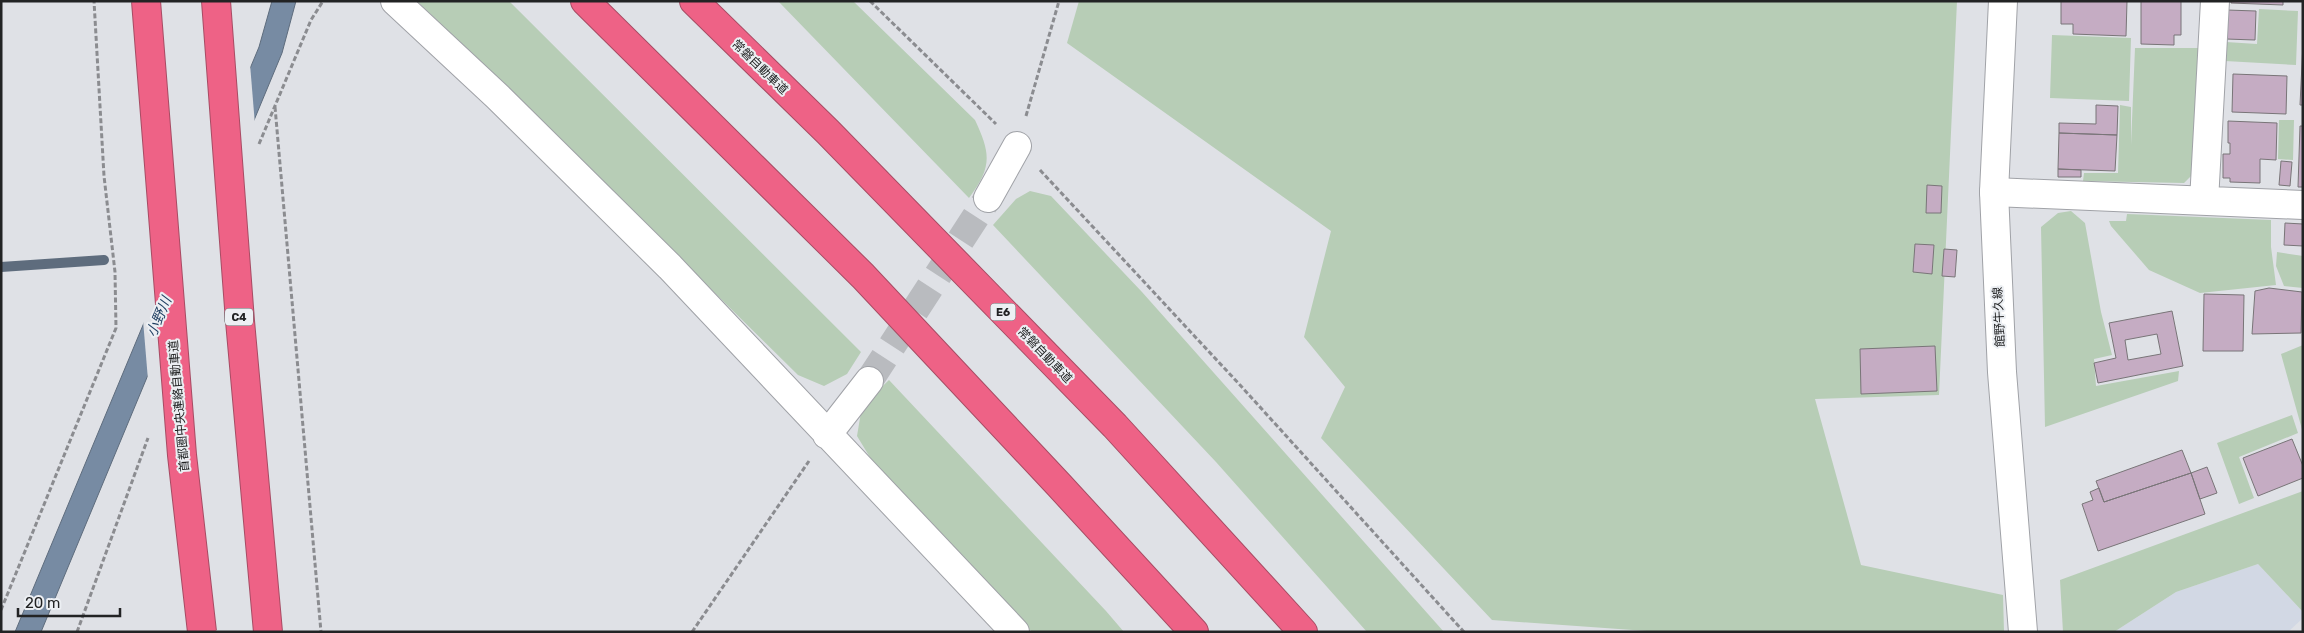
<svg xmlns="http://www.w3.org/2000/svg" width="2304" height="633" font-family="Rubik,'Noto Sans JP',sans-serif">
<rect width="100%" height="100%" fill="#dfe1e6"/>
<path fill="#d2d8e4" d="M2258 564 2303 612V618L2288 632H2114L2176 592Z"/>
<path fill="#b7cdb6" d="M417 1H509L861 352 847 374 824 386 798 375 504 85Z
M778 1H853L975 120C991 154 992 167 969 198Z
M1079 1H1957L1939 395 1815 399 1861 565 2003 595 2004 632H1661L1492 620 1321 438 1345 387 1304 337 1331 231 1067 43Z
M2259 9 2298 11 2296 65 2225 61 2226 42 2257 44Z
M2052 35 2131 38 2129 101 2050 98Z
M2135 48H2199L2194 173 2184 183 2083 181 2084 173H2118L2120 105 2131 107V145Z
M2279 120H2294L2293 160 2278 159Z
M1030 191 1051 196 1142 292 1444 632H1367L1216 462 993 225 1016 199Z
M2071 211 2085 223 2101 312 2112 355 2094 359 2096 386 2179 371 2178 381 2045 427 2041 227 2058 213Z
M2127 214 2271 220V247L2276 285 2200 293 2149 270 2111 226 2109 221H2126Z
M2277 252 2303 256V288L2284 286 2276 266Z
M2303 345V433L2281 354Z
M889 380 1106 611 1124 632H1032L871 459 857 436 862 406Z
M2292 415 2298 433 2239 457 2254 498 2239 504 2217 443Z
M2303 491V612L2258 564 2176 592 2114 632H2063L2060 580Z"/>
<path fill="#778ba3" stroke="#5e6c7d" d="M272 1H296L282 53 41 632H15L259 47Z"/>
<path fill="#dfe1e6" d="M250 64 255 125 148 380 143 320Z"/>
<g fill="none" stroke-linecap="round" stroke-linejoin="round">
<path stroke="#5e6c7d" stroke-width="10" d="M1 267 104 260"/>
</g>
<path fill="#c5acc3" stroke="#797578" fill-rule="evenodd" d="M2061 1H2127L2126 36 2073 34V24H2061Z
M2141 1H2181V35H2174V45L2141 44Z
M2231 1H2283V5L2231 3Z
M2227 10 2256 11 2255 40 2226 39Z
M2303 43V105H2300Z
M2233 74 2287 76 2286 114 2232 112Z
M2096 105 2118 106 2117 135 2059 133V123L2096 124Z
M2228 121 2277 123 2276 160 2260 159V183L2230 182V178H2223V154H2230V143H2228Z
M2300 126H2303V187H2298Z
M2059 133 2117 135 2115 171 2058 169Z
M2281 161 2292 162 2290 186 2279 185Z
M2058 169 2081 170V177H2058Z
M1927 185 1942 186 1941 213H1926Z
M2285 223 2303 224V246L2284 245Z
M1915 244 1934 245 1932 274 1913 272Z
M1944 249 1957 250 1955 277 1942 276Z
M2269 288 2302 292 2301 333 2252 334 2255 291Z
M2204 294 2244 295 2243 351H2203Z
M2172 311 2183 366 2098 383 2094 363 2116 358 2109 323ZM2157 334 2161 354 2128 360 2125 340Z
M1935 346 1937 391 1861 394 1860 349Z
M2292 439 2303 466V478L2258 496 2243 458Z
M2182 450 2191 473 2104 502 2096 481Z
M2207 467 2217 493 2200 499 2191 473Z
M2191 473 2205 514 2098 551 2082 504 2093 500 2090 492 2099 488 2104 502Z"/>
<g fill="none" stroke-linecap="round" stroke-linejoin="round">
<path stroke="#b9bbbf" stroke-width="28" stroke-dasharray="28 14" stroke-linecap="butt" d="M869 381 988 198"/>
<g stroke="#a0a2a7" stroke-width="30">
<path id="street" d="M395 1 498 97 670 267 1015 632
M1994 192 2303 205
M988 198 1017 146
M2204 201 2215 1
M827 435 869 381"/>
</g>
<g stroke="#a0a2a7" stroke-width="30">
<path id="secondary" d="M2003 1 1994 192 2002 372 2023 632"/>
</g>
<g stroke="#a74c64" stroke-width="30">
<path id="highway" d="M585 1 863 276 1059 485 1194 632
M694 1 828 132 1115 426 1303 632"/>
</g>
<path stroke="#8b8c90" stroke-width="3" stroke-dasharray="5 2.5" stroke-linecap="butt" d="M870 1 996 124
M275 107 321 632
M1026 116 1059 1
M259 144 311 20 323 1
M1040 170 1240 385 1464 632
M1 610 116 328 115 272 104 176 94 1
M77 632 148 438
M692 632 809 461"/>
<use href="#street" stroke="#fff" stroke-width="28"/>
<use href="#secondary" stroke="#fff" stroke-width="28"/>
<use href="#highway" stroke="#ee6286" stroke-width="28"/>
<g stroke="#a74c64" stroke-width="30" stroke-linecap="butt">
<path id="highway-bridge" d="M146 1 182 455 202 632
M216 1 240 321 268 632"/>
</g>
<use href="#highway-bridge" stroke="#ee6286" stroke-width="28"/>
</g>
<g text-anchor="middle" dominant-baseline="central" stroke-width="4" stroke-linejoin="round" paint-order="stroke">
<g fill="#eceff3" stroke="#5f6062" stroke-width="1">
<rect x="990.5" y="303.5" width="25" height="17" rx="4"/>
<rect x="225" y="308.5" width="28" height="17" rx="4"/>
</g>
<g font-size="11" font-weight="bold" fill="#222324">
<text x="1003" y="312">E6</text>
<text x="239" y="317">C4</text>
</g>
<g font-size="12" fill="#222324" stroke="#eceff3">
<text transform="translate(760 67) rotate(44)">常磐自動車道</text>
<text transform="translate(1999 317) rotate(-93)">館野牛久線</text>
<text transform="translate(1045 355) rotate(46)">常磐自動車道</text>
<text transform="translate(179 406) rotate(-95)">首都圏中央連絡自動車道</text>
</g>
<g font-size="14" font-style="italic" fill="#1b3b5e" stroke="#eceff3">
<text transform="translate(159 317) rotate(-67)">小野川</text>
</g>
</g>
<rect width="2304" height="633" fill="none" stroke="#222324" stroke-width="5"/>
<path d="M18 608v8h102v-8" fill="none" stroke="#222324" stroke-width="2.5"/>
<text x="25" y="608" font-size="15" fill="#222324" stroke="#eceff3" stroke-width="4" paint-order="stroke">20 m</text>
</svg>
